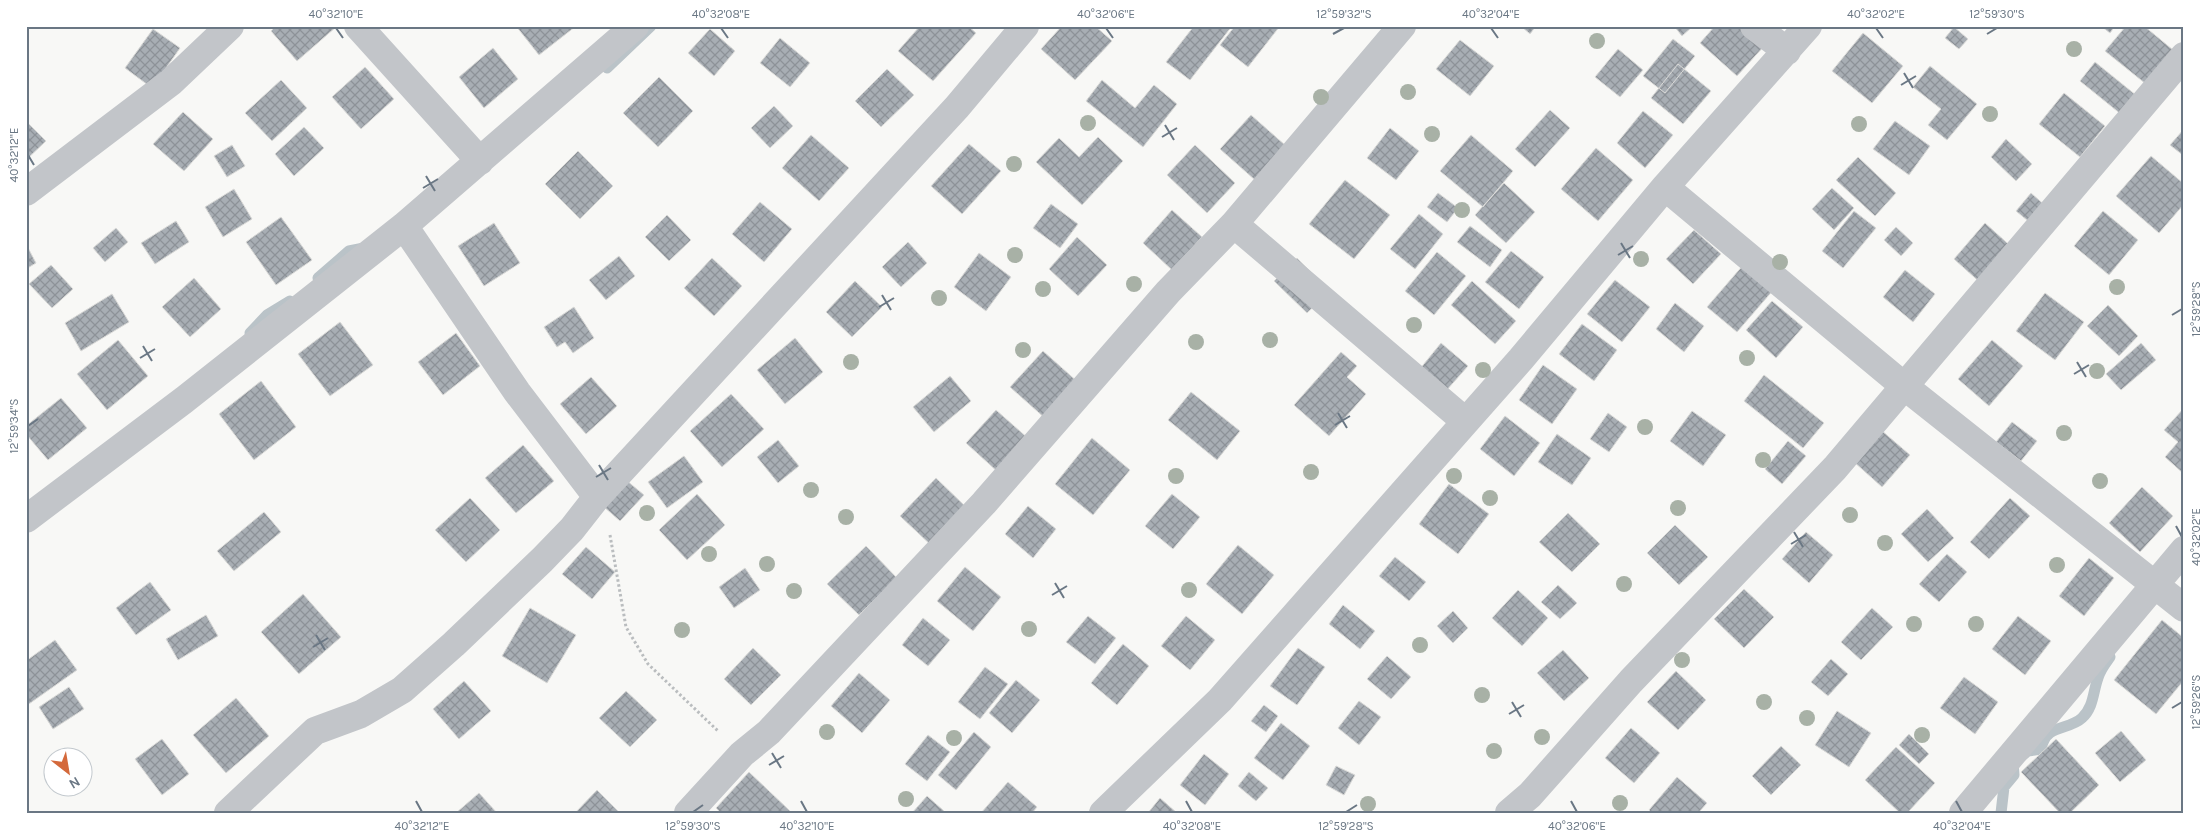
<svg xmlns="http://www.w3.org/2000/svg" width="2210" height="839" font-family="Karla,sans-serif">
<defs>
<pattern id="building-cross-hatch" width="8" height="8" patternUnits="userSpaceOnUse" patternTransform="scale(1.25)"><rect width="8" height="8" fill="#a8aeb4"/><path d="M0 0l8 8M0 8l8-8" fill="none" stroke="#8d9298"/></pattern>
</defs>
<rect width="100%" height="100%" fill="#f8f8f6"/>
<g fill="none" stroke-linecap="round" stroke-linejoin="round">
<path stroke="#bac3c8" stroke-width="11" d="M607 68 651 26
M318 278 349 251 364 248
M250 333 267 315 290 301
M2001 813 2004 787 2014 775 2013 763 2028 751 2041 749C2046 723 2068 731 2082 718 2094 707 2093 691 2098 678 2100 670 2105 664 2110 657"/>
</g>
<path fill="url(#building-cross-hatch)" stroke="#dadad8" d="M276 26H335L336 27 297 61 271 31Z
M516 26H576L539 55Z
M920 26H968L976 33 933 81 898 51Z
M1062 26H1095L1112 41 1075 80 1041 49Z
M1194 26H1232L1190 80 1166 62Z
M1235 26H1280L1248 67 1220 45Z
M1521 26H1536L1530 34Z
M1674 26H1693L1682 36Z
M1715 26H1745L1765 45 1737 76 1700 43Z
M2101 26H2115L2110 33Z
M2126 26H2144L2173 50 2146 84 2105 51Z
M1954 27 1968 39 1959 49 1945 38Z
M153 29 180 48 152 88 125 68Z
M710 29 735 51 714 76 688 53Z
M1863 33 1903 66 1872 103 1832 71Z
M780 38 810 63 790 87 760 63Z
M1673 39 1695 56 1665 93 1643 76Z
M1460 40 1494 66 1470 96 1436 69Z
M493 48 518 79 484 108 459 77Z
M1618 49 1643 70 1620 97 1595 77Z
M2095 62 2137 96 2122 115 2080 81Z
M1678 64 1711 91 1683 124 1651 98Z
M1930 66 1977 104 1947 140 1928 125 1941 109 1913 87Z
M365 67 394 99 361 129 332 97Z
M887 69 914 95 881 127 855 101Z
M659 77 693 111 658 147 623 113Z
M281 80 307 108 272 141 245 113Z
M1102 80 1135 108 1154 85 1177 104 1143 147 1086 101Z
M2064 93 2105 126 2080 157 2039 124Z
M774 106 793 126 770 148 751 128Z
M1550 110 1570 128 1535 167 1515 149Z
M1643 111 1673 135 1645 168 1617 143Z
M183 112 213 139 184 171 153 144Z
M1251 115 1286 146 1255 180 1220 149Z
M26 121 46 141 26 160Z
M1895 121 1930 146 1909 175 1873 149Z
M304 127 324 148 294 176 275 154Z
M1390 128 1419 151 1396 180 1367 158Z
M2184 129V156L2170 145Z
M811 135 849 168 819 201 782 168Z
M1471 135 1513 171 1483 207 1440 171Z
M1098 137 1123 161 1082 205 1036 162 1059 138 1079 157Z
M2006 139 2032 164 2016 181 1991 157Z
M969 144 1001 171 962 214 931 186Z
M232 145 245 166 227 177 214 156Z
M1195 145 1235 183 1207 213 1167 175Z
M1596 148 1633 180 1598 221 1561 189Z
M578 151 613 186 580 219 545 184Z
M2151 156 2184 184V204L2159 233 2116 196Z
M1858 157 1896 193 1875 216 1836 180Z
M1345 180 1390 215 1354 259 1309 224Z
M1504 183 1535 212 1506 243 1475 215Z
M1832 188 1854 208 1834 230 1812 209Z
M234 189 252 219 223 237 205 207Z
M1438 193 1458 208 1447 222 1427 207Z
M2031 193 2048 208 2033 225 2016 211Z
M760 202 792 229 764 262 732 234Z
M1051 204 1078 224 1060 248 1033 228Z
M1172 210 1202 237 1172 270 1143 243Z
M1854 211 1876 228 1843 268 1822 251Z
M2103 211 2138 240 2109 275 2074 246Z
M1419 214 1443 234 1415 269 1390 249Z
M667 215 691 240 669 261 645 237Z
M281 217 312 260 276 285 246 242Z
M176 221 189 242 155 264 141 243Z
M494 223 520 263 484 286 458 246Z
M1985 223 2016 251 1984 286 1954 259Z
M1470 226 1502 250 1490 267 1457 242Z
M1896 227 1913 243 1901 256 1884 240Z
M116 228 128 242 105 262 93 248Z
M1694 230 1721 254 1693 284 1666 259Z
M1077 237 1107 265 1078 296 1049 269Z
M908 242 927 263 901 287 882 267Z
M26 244 36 263 26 269Z
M1511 251 1544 277 1519 309 1485 282Z
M1437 252 1466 276 1434 315 1405 291Z
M979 253 1011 277 986 311 954 287Z
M619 256 635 276 606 300 589 280Z
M712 258 742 286 714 316 684 288Z
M1297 258 1330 291 1307 313 1274 281Z
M1745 263 1775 288 1737 332 1707 307Z
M51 265 73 289 52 308 29 284Z
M1905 270 1935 294 1913 322 1883 297Z
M194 278 221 309 190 337 162 307Z
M1615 280 1650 307 1622 342 1587 314Z
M855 281 882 307 852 337 826 312Z
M1472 281 1516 321 1495 344 1451 305Z
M2045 293 2084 322 2055 360 2016 331Z
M112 294 129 322 81 351 65 323Z
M1772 301 1803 327 1776 358 1746 330Z
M1675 303 1704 326 1684 352 1656 329Z
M2108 305 2138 336 2119 356 2087 326Z
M574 307 594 338 573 353 565 342 557 347 544 327Z
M340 322 373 365 330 396 298 354Z
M1582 324 1617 350 1594 381 1559 354Z
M456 333 480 366 443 395 418 362Z
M795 338 823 372 785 404 757 370Z
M118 340 148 376 107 410 77 374Z
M1992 340 2023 366 1989 406 1958 379Z
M1441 343 1468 366 1445 392 1419 370Z
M2141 343 2156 360 2121 390 2106 374Z
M1043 351 1080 384 1047 420 1010 387Z
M1341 352 1357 366 1347 377 1366 394 1329 436 1294 405Z
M1543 365 1577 389 1552 424 1519 400Z
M1764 375 1824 423 1803 448 1744 401Z
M950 376 971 401 934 432 913 407Z
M591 377 617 406 586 434 560 404Z
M261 381 296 427 254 460 219 414Z
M1191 392 1240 431 1217 460 1168 420Z
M731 394 764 429 722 467 690 431Z
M61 398 87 428 48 460 26 434V426Z
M2184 408V474L2165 457 2178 442 2164 430Z
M996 410 1030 440 999 473 966 443Z
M1692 411 1726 435 1703 466 1670 441Z
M1608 413 1627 427 1609 452 1590 439Z
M1505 416 1540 443 1514 476 1480 449Z
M2012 422 2037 441 2021 461 1996 442Z
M1881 430 1910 455 1882 487 1853 461Z
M1557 434 1591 458 1572 485 1538 462Z
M1092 438 1130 470 1093 515 1055 484Z
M778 440 799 466 778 483 757 457Z
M1788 441 1806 456 1782 484 1765 469Z
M523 445 554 481 516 513 485 478Z
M684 456 703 482 667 508 648 482Z
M936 478 968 509 933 547 900 516Z
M626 480 644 495 620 521 603 506Z
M1449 484 1489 514 1458 554 1419 524Z
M2142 487 2173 516 2140 552 2109 523Z
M697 494 725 525 687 560 659 530Z
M1172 494 1200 517 1173 549 1145 526Z
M470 498 500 530 466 562 435 530Z
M2010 498 2030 516 1989 559 1970 542Z
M1028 506 1056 529 1033 558 1005 534Z
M1927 509 1954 538 1928 562 1901 534Z
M264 512 281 532 234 571 217 551Z
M1568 513 1600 544 1572 572 1539 542Z
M1675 525 1708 557 1679 585 1647 553Z
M1806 532 1833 555 1809 583 1782 559Z
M1238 545 1274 575 1242 614 1206 584Z
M866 546 897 578 859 615 827 584Z
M586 547 615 572 592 599 562 574Z
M1947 554 1967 572 1939 602 1919 584Z
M1395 557 1426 582 1409 601 1379 576Z
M2089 558 2114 578 2084 616 2059 596Z
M965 567 1001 597 973 631 937 601Z
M745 568 760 590 734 608 719 587Z
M150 582 171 610 136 635 116 608Z
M1558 585 1577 603 1560 619 1541 602Z
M1744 589 1774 617 1744 648 1714 619Z
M1518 590 1548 618 1522 646 1492 618Z
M303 594 341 637 299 674 261 632Z
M1343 605 1375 631 1360 649 1329 624Z
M530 608 576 635 547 683 502 656Z
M1872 608 1893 627 1861 660 1841 642Z
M1453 611 1468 628 1453 643 1437 626Z
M206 615 218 636 178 660 166 639Z
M1088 616 1116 638 1095 664 1066 642Z
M1186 616 1215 640 1190 670 1161 646Z
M2018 616 2051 641 2025 675 1992 649Z
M923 618 950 640 928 666 902 645Z
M2162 620 2184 638V680L2156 714 2114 680Z
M55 640 77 670 26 706V661Z
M1123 644 1149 666 1117 705 1091 683Z
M753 648 781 675 751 705 724 679Z
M1298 648 1325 667 1297 705 1270 686Z
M1563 650 1589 678 1564 701 1537 673Z
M1387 656 1411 677 1391 699 1367 679Z
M1831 659 1848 674 1828 696 1811 682Z
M985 667 1008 684 980 719 958 702Z
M1676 671 1706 700 1678 730 1647 702Z
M859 673 890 700 862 733 831 706Z
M1964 677 1998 702 1975 734 1940 708Z
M1016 680 1040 700 1012 733 989 713Z
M464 681 491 711 459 739 433 709Z
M69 687 84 709 53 729 39 707Z
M626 691 657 720 630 747 599 718Z
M236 698 269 736 226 773 193 735Z
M1359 701 1381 717 1359 745 1338 728Z
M1264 705 1278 716 1266 732 1251 721Z
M1837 711 1871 733 1849 767 1815 745Z
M1281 723 1310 746 1283 780 1254 758Z
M1631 728 1660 753 1634 783 1605 758Z
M2121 731 2146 760 2120 782 2095 753Z
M974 732 991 747 956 790 938 775Z
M1909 734 1929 754 1919 764 1899 745Z
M928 735 950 752 927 781 905 764Z
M162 739 189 774 162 795 135 759Z
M2056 739 2099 785 2070 813H2060L2021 772Z
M1781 746 1801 765 1771 795 1752 776Z
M1896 747 1935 783 1907 813H1900L1865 780Z
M1204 754 1229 774 1205 805 1180 785Z
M1336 766 1355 775 1344 795 1326 785Z
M749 772 790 811 788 813H721L716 808Z
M1249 772 1268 788 1256 801 1238 786Z
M1677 777 1707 803 1698 813H1652L1649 810Z
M1008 782 1037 807 1032 813H981Z
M597 790 620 813H575Z
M479 793 497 813H456Z
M927 796 944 811 943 813H912Z
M1160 798 1177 813H1148Z"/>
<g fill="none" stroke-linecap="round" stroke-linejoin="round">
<path stroke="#babdbf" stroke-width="3" stroke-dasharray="2.5 2.5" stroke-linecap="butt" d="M610 535 626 627 648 664 718 731"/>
<path stroke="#c2c5c9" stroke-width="28" d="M358 26 480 161
M1754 26 1787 51
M1665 187 1904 386 2184 608
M26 192 171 82 230 26
M1234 224 1465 421
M404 226 517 392 597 497
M26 519 184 400 404 226 635 26
M228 813 315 731 361 714 402 690 454 644 542 560 572 529 597 497 957 107 1025 26
M688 813 742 754 769 732 984 503 1168 292 1234 224 1402 26
M1103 813 1220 700 1521 359 1665 187 1808 26
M1509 813 1530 795 1631 681 1835 468 2184 56
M1963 813 2184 550"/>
</g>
<g fill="#a8b1a6">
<circle cx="1597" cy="41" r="8"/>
<circle cx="2074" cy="49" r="8"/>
<circle cx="1408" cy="92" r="8"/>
<circle cx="1321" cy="97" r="8"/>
<circle cx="1990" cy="114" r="8"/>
<circle cx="1088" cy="123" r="8"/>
<circle cx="1859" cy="124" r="8"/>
<circle cx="1432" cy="134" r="8"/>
<circle cx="1014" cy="164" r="8"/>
<circle cx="1462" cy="210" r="8"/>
<circle cx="1015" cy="255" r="8"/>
<circle cx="1641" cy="259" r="8"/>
<circle cx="1780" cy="262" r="8"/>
<circle cx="1134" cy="284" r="8"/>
<circle cx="2117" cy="287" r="8"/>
<circle cx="1043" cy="289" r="8"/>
<circle cx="939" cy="298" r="8"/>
<circle cx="1414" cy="325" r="8"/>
<circle cx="1270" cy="340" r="8"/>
<circle cx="1196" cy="342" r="8"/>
<circle cx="1023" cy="350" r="8"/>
<circle cx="1747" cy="358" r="8"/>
<circle cx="851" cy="362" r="8"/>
<circle cx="1483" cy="370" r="8"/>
<circle cx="2097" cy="371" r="8"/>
<circle cx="1645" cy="427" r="8"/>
<circle cx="2064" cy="433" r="8"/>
<circle cx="1763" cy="460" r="8"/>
<circle cx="1311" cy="472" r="8"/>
<circle cx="1176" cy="476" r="8"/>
<circle cx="1454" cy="476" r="8"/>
<circle cx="2100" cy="481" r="8"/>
<circle cx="811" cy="490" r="8"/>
<circle cx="1490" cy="498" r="8"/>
<circle cx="1678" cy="508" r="8"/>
<circle cx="647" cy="513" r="8"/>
<circle cx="1850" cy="515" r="8"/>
<circle cx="846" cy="517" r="8"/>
<circle cx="1885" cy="543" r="8"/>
<circle cx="709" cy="554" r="8"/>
<circle cx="767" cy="564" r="8"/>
<circle cx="2057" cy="565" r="8"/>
<circle cx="1624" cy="584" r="8"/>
<circle cx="1189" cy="590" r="8"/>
<circle cx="794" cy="591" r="8"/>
<circle cx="1914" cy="624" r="8"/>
<circle cx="1976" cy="624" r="8"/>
<circle cx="1029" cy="629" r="8"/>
<circle cx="682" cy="630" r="8"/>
<circle cx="1420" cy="645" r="8"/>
<circle cx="1682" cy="660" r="8"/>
<circle cx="1482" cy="695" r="8"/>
<circle cx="1764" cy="702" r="8"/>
<circle cx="1807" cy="718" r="8"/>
<circle cx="827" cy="732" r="8"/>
<circle cx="1922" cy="735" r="8"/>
<circle cx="1542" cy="737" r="8"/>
<circle cx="954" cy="738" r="8"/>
<circle cx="1494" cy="751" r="8"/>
<circle cx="906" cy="799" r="8"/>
<circle cx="1620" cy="803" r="8"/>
<circle cx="1368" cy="804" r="8"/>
</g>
<path fill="none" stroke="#6a7784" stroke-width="2" d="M336 28 343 38M721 28 728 38M1106 28 1113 38M1491 28 1498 38M1876 28 1883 38M1333 34 1344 28M1987 34 1997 28M1904 73 1913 88M1901 85 1916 76M1165 125 1174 140M1162 137 1177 128M28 155 34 165M426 176 435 191M423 188 438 179M1621 243 1630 258M1618 255 1633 246M882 295 891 310M879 307 894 298M2172 315 2182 309M143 346 152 361M140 358 155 349M2077 362 2086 377M2074 374 2089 365M1338 413 1347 428M1335 425 1350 416M28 426 38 419M599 465 608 480M596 477 611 468M2176 526 2182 537M1794 532 1803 547M1791 544 1806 535M1055 583 1064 598M1052 595 1067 586M316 635 325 650M313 647 328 638M1512 702 1521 717M2172 708 2182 702M1509 714 1524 705M772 753 781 768M769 765 784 756M416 801 422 812M801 801 807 812M1186 801 1192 812M1571 801 1577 812M1956 801 1962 812M693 812 703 805M1346 812 1357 805"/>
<rect width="2210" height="839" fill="none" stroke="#ffffff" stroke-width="55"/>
<g transform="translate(68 772) rotate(149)"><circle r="24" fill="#ffffff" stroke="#c3c9ce"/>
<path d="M0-4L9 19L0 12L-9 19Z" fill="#d4693b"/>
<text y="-8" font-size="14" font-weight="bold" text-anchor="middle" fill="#6a7784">N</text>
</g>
<rect x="28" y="28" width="2154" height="784" fill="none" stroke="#6a7784" stroke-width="2"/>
<g font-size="12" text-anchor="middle" fill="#6a7784">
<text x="336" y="18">40°32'10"E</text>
<text x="721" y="18">40°32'08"E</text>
<text x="1106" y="18">40°32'06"E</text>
<text x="1344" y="18">12°59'32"S</text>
<text x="1491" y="18">40°32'04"E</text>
<text x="1876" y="18">40°32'02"E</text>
<text x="1997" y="18">12°59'30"S</text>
<text transform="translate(14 155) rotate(-90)" y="4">40°32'12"E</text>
<text transform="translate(2196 309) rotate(-90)" y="4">12°59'28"S</text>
<text transform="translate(14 426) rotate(-90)" y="4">12°59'34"S</text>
<text transform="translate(2196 537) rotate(-90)" y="4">40°32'02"E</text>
<text transform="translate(2196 702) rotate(-90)" y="4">12°59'26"S</text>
<text x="422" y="830">40°32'12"E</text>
<text x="693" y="830">12°59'30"S</text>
<text x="807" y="830">40°32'10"E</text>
<text x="1192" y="830">40°32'08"E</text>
<text x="1346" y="830">12°59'28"S</text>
<text x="1577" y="830">40°32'06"E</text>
<text x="1962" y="830">40°32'04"E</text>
</g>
</svg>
